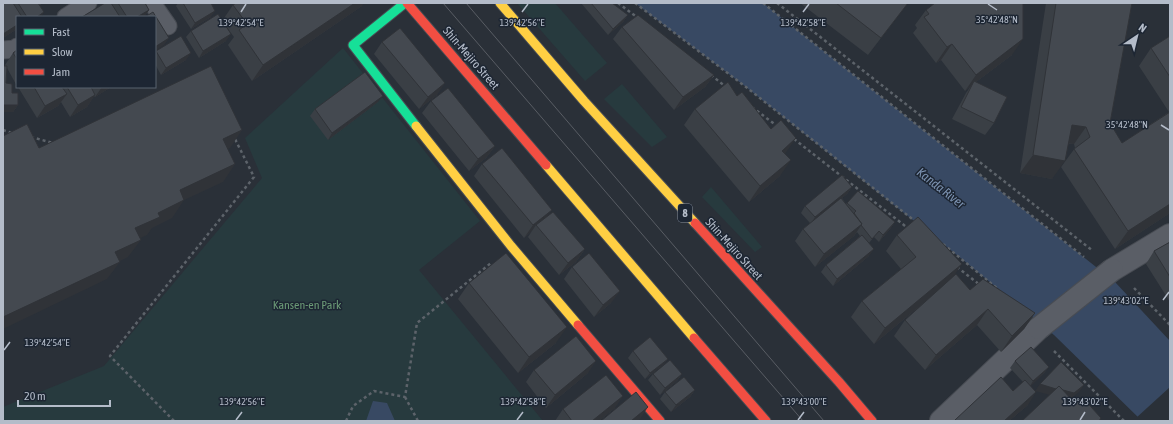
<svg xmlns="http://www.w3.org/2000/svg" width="1173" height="424" font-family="'Asap Condensed',sans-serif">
<rect width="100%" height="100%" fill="#2a3038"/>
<path fill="#273a3e" d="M517 3H555L607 63 585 81Z
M343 48 480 221 419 270 543 421H3V407L104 366 262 178 245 138Z
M622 84 667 137 652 147 604 99Z
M711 187 762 247 755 252 702 197Z"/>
<path fill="#384963" d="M635 3H763L1115 282 1170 341V421H1142L1054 335 957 255 836 159 746 87Z
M373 401 387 403 395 421H366Z"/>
<path fill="#2a3038" d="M1170 387V421H1139L1136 418Z"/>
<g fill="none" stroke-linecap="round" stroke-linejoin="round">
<g stroke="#484c53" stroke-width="19">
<path id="lane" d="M152 3 168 26
M66 17 88 3
M3 50 15 49 17 47"/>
</g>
<g stroke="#484c53" stroke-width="24">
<path id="street" d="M1112 270 1170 235
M941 421 1039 328"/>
</g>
<g stroke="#484c53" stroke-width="11">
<path id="fast" d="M405 3 353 45 416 126"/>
</g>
<g stroke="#484c53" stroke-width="11">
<path id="slow" d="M500 3 584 101 695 223
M416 126 511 246 578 325
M546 165 694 338"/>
</g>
<g stroke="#484c53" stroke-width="11">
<path id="jam" d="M407 3 546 165
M695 223 839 382 872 421
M578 325 660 421
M694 338 766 421"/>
</g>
<path stroke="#5d636a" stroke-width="2.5" stroke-dasharray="3 3" stroke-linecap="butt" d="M618 3 638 18
M635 3 746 87 916 222
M763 3 1084 257
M777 3 1093 251
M711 75 726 87
M752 107 777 126
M3 130 12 133
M31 137 53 143
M794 139 909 229
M943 244 998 289
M957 267 980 285
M1134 288 1170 325
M1054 351 1124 421
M405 397 418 421
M174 421 110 356 254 177 234 137
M346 421 353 406 374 391 405 397 417 323 491 263"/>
<use href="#lane" stroke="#5a5e66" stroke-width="17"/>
<use href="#street" stroke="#5a5e66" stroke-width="22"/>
<use href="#fast" stroke="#16e098" stroke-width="9"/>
<use href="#slow" stroke="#ffcf43" stroke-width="9"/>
<use href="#jam" stroke="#f24e42" stroke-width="9"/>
<path stroke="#595d64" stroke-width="1" d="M443 3 803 421
M466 3 824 421"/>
<g stroke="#484c53" stroke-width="24" stroke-linecap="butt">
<path id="street-bridge" d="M1039 328 1112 270"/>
</g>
<use href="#street-bridge" stroke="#5a5e66" stroke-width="22"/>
</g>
<path fill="#3a3f45" d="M3 3H42L40 5 41 17H17V29L3 38Z
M105 3H145L149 10 144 17H82Z
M178 3H211V17L191 29 176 6Z
M581 3H612L628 15 623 22 608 35Z
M800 3H908L868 55Z
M1046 3H1132L1110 123 1122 143 1169 112 1139 66 1151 48 1170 36V213L1115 249 1061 167 1075 148 1074 144H1068L1052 179 1020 173Z
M233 5 362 6 252 81 228 45 234 37 222 21 226 41 199 58 186 37 191 31 222 21Z
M926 10 1012 55 976 82 994 123 985 135 952 119 966 93 971 86 965 91 941 60 936 63 913 33 917 28 915 25Z
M622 27 714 75 705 87 674 110 613 39Z
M382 42 437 95 419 109 374 54Z
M17 50V86L7 68 6 83 12 93 18 105 13 112H3L5 66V65L13 53Z
M156 51 186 60 161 75 155 64V52Z
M18 87H111L95 97 94 96 87 107 70 117 61 102 58 106 37 118Z
M737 96 785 154 780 176 749 202 684 125 695 109Z
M431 101 495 146 486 158 469 171 422 113Z
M378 102 328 140 310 116 315 109Z
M482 164 547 217 585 249 576 262 559 275 528 237 532 231 524 238 474 176Z
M852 187 847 194 842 198 846 204 858 191 895 222 890 229 879 242 874 237 869 243V256L833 286 821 272 826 265 860 236 857 232 854 236 815 267 795 241 803 229 810 223 801 213 805 206Z
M897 235 955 275 970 290 1035 313 1024 329 1001 352 977 325 925 370 894 336 905 320 926 301 874 344 851 317 862 301 901 269 886 251Z
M1170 242V302L1146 264 1154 251Z
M572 267 611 303 594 317 564 279Z
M469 283 556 343 518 373 458 299Z
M633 351 668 359 663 365 645 379 628 358Z
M1015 361 1049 367 1044 373 1030 386 1028 405 1009 421H954L955 420 1013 391 1023 382 1010 368Z
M534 370 588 373 546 408 526 382Z
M653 374H682L677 381 660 395 648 380Z
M695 390 690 397 671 412 660 399 665 392Z
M615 408 599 421H555L563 409Z"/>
<path fill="#303338" d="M355 3H364L362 6 252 81 263 65Z
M908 3 903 10 868 55 881 38Z
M149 10 145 16 137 17Z
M215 11 211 17 191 29 195 23Z
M44 12 41 17H37Z
M628 15 623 22 608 35 613 29Z
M17 25V29L3 38V34Z
M231 34 226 41 199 58 203 51Z
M169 38 164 45 155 51V47Z
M1023 39 1012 55 972 85 974 81 971 86 965 91 976 75Z
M952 44 941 60 936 63 947 47Z
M191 53 186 60 161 75 166 68Z
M714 75 705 87 674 110 683 97Z
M445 83 437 95 419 109 428 97Z
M102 87H111L95 97Z
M67 94 58 106 37 118 45 106Z
M95 95 87 107 70 117 78 105Z
M383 96 378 102 328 140 332 133Z
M3 105H18L13 112H3Z
M1072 125 1086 127 1074 144 1060 143Z
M242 130 230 148 211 157 223 139Z
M796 138 785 154 782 151Z
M495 146 486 158 469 171 478 159Z
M1033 155 1065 161 1052 179 1020 173Z
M791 160 780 176 749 202 760 186Z
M235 164 223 182 167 208 180 190Z
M852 187 847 194 811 224 815 217Z
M184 200 172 218 152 228 147 235 123 246 135 228 158 213Z
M1170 204V213L1115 249 1128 231Z
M552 210 543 222 536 225 532 231 524 238 533 225Z
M895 222 890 229 879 242 883 235Z
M862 224 854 236 815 267 824 254Z
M141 240 128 257 102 270 115 252Z
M585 249 576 262 559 275 568 263Z
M874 249 869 256 833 286 837 279Z
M120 262 107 279 3 329V317Z
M962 264 951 280 874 344 885 328Z
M620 291 611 303 594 317 603 305Z
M988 309 977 325 925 370 936 355Z
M1035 313 1024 329 1001 352 1012 336Z
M567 327 556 343 518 373 529 357Z
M668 359 663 365 645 379 650 373Z
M596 361 588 373 546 408 555 395Z
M1049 367 1044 373 1029 388 1033 381Z
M682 374 677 381 660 395 665 388Z
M1040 384 1084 385 1079 392 1069 400 1035 391Z
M695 390 690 397 671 412 676 405Z
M1036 392 1028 405 1009 421H1004Z
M623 396 615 408 599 421H592Z
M648 407 640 419 638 421H631Z"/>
<path fill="#444950" stroke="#303338" d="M3 3H13L22 17H17V25L3 34Z
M18 3H38L44 12 37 17H27Z
M105 3H111L120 17H82Z
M118 3H145L149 10 137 17H127Z
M183 3H211L215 11 195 23Z
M236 3H355L263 65 239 30 247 24 233 5Z
M591 3H612L628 15 613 29Z
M836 3H908L881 38Z
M935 3H1023V39L976 75 952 44 947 47 924 17 929 14 926 10Z
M1056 3H1132L1110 123 1122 143 1170 112V204L1128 231 1074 149 1090 137 1086 127 1072 125 1065 161 1033 155Z
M153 12 169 38 155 47V17H145Z
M218 14 231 34 203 51 191 31Z
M638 15 714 75 683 97 622 27Z
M400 28 445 83 428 97 382 42Z
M181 36 191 53 166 68 156 51Z
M1170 36V77L1151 48Z
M17 50V59L13 53Z
M3 66H7L6 83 12 84V93H18V105H3Z
M211 66 242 130 223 139 235 164 180 190 184 200 158 213 160 217 135 228 141 240 115 252 120 262 3 317V136L27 124 39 148Z
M365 72 383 96 332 133 315 109Z
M974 81 1007 97 994 123 961 107Z
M728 82 737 96 742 92 771 129 781 120 796 138 782 151 791 160 760 186 695 109Z
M34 87H62L67 94 45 106Z
M67 87H91L95 95 78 105Z
M448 88 495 146 478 159 431 101Z
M502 148 552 210 533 225 482 164Z
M842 175 852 187 815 217 805 206Z
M858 191 895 222 883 235 879 231 872 239 861 225 862 224 854 213 856 211 847 203Z
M841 198 862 224 824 254 803 229Z
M553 212 585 249 568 263 536 225Z
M918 217 962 264 885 328 862 301 916 257 897 235Z
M862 235 874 249 837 279 826 265Z
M1170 242V277L1154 251Z
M506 253 567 327 529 357 469 283Z
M589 253 620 291 603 305 572 267Z
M956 274 970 290 983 279 1035 313 1012 336 988 309 936 355 905 320Z
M576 336 596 361 555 395 534 370Z
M650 337 668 359 650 373 633 351Z
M1031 347 1049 367 1033 381 1015 361Z
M670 360 682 374 665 388 653 374Z
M1061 362 1084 385 1074 393 1063 390 1059 386 1056 389 1040 384Z
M606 375 623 396 592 421H572L563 409Z
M684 377 695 390 676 405 665 392Z
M1001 377 1013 391 1025 380 1036 392 1004 421H956L955 420Z
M1059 386 1075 403 1082 397 1101 418 1099 421H1022Z
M636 392 648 407 631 421H601Z"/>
<path fill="none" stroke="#b4bcc9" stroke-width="1.5" d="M988 4 997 10M241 12 246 4M522 12 528 4M803 12 809 4M1161 125 1169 130M1163 300 1169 292M4 350 10 342M236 420 242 412M517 420 523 412M798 420 804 412M1080 420 1085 412"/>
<g text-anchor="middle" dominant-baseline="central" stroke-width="3" stroke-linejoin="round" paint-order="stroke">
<rect fill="#1d2633" stroke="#878f9c" stroke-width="1" x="678" y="204" width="14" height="18" rx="3"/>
<g font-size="11" font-weight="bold" fill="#b4bcc9">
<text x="685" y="213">8</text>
</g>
<g font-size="12" fill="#b4bcc9" stroke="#1d2633">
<text transform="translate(471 58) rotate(49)">Shin-Mejiro Street</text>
<text transform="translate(734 249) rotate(48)">Shin-Mejiro Street</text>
</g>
<g font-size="12" fill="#6b9a76" stroke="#1d2633">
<text x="307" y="305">Kansen-en Park</text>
</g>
<g font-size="13" font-style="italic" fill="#7c92b1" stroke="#1d2633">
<text transform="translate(941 188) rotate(38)">Kanda River</text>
</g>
</g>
<g font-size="10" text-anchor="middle" fill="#b4bcc9" stroke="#1d2633" stroke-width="3" stroke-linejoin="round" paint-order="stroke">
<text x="997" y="23">35°42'48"N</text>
<text x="241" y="26">139°42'54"E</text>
<text x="522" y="26">139°42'56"E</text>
<text x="803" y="26">139°42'58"E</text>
<text x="1127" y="128">35°42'48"N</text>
<text x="1126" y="304">139°43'02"E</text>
<text x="47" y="346">139°42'54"E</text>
<text x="242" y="405">139°42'56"E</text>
<text x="523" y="405">139°42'58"E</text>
<text x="804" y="405">139°43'00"E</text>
<text x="1085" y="405">139°43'02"E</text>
</g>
<rect width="1173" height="424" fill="none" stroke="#b4bcc9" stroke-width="8"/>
<rect x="16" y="16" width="140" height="72" fill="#1d2633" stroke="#59626f"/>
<rect x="24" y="29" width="20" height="6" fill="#16e098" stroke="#59626f"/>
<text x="52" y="36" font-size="12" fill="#b4bcc9">Fast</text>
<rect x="24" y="49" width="20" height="6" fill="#ffcf43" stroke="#59626f"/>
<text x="52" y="56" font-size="12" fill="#b4bcc9">Slow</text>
<rect x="24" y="69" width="20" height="6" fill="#f24e42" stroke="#59626f"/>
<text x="52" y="76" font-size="12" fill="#b4bcc9">Jam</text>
<g transform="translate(1137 36) rotate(35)" stroke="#1d2633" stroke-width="3" paint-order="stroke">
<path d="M0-3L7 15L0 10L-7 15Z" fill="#b4bcc9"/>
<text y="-6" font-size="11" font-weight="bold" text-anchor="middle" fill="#b4bcc9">N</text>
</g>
<path d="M18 400v6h92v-6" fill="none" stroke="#b4bcc9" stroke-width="2"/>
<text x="24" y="400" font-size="12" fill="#b4bcc9" stroke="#1d2633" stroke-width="3" paint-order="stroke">20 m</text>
</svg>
